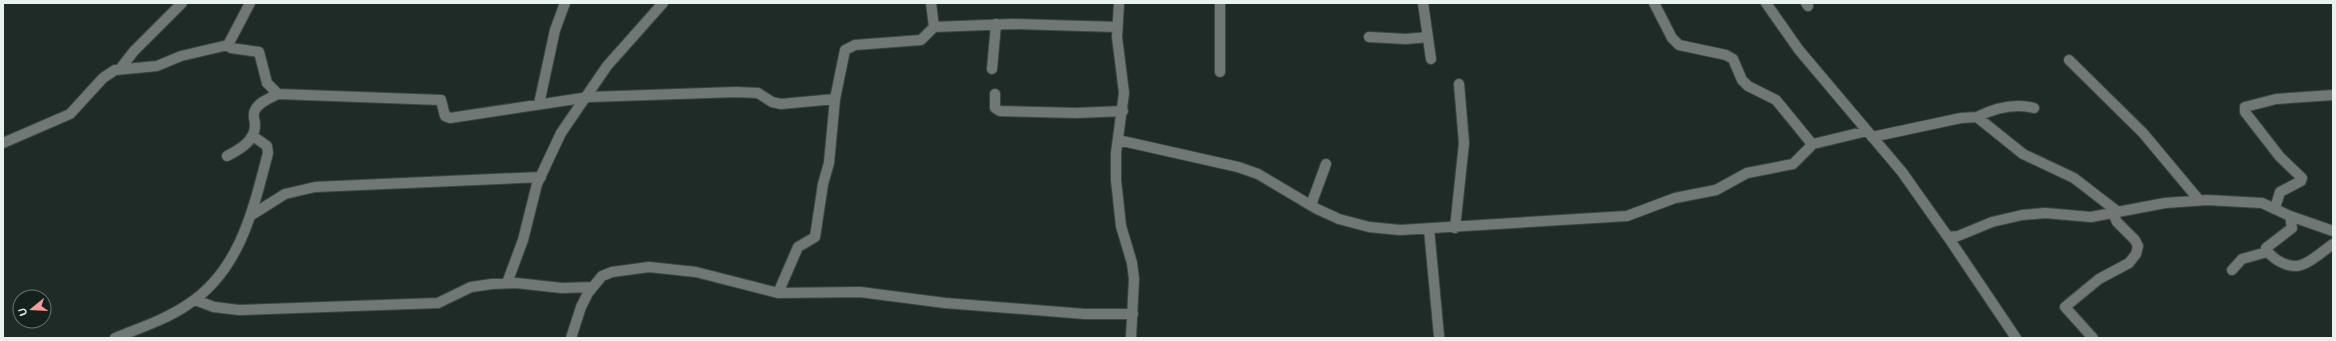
<svg xmlns="http://www.w3.org/2000/svg" width="2336" height="341" font-family="Quicksand,sans-serif">
<rect width="100%" height="100%" fill="#1e2b27"/>
<g fill="none" stroke-linecap="round" stroke-linejoin="round">
<g stroke="#3b4743" stroke-width="12">
<path id="minor" d="M250 3 228 45 231 48 259 52 267 83 278 94 441 100 445 116 450 118 589 97 736 92 758 93 772 102 781 104 835 99
M931 3 934 27 1012 24 1117 27
M1119 3 1117 37 1124 93 1116 153V180L1121 226 1132 263 1134 279 1131 338
M1220 3V72
M1423 3 1431 59
M1654 3 1672 38 1679 45 1726 55 1733 59 1742 80 1748 86 1776 100 1812 144
M1766 3 1799 50 1902 172 1948 237 1958 236 1992 222 2022 215 2045 213 2091 217 2165 203 2207 200 2262 203 2290 216 2292 228 2266 248C2271 259 2289 269 2301 265 2312 262 2324 250 2333 244
M1806 3 1808 6
M1369 37 1406 39 1428 37
M2069 60 2143 133 2199 200
M120 69 134 51 182 3
M992 69 996 24
M995 94V108L1000 111 1077 113 1123 111
M539 104 555 30 565 3
M1977 117C1995 108 2014 103 2034 108
M1872 137 1961 118 1977 117 2023 154 2074 178 2118 212
M1118 140 1238 167 1258 174 1317 209 1339 219 1369 227 1400 230 1627 216 1675 198 1716 190 1747 173 1793 164 1813 144 1867 131
M3 143 70 114 103 78 115 70 157 66 181 56 228 45
M227 156C239 150 255 141 255 125 255 120 252 115 255 110 259 102 270 98 278 94
M1311 205 1326 164
M2275 208 2280 192 2301 181 2302 178 2280 157 2245 112V107L2276 99 2333 95
M250 216 285 194 315 187 541 177
M2290 216 2333 231
M1455 228 1464 143 1459 84
M1429 229 1439 336
M1948 237 2016 338
M2232 270 2242 259 2267 252
M507 283 523 240 537 184 561 133 607 66 663 3
M778 293 798 247 815 237 823 184 829 163 835 99 845 50 855 45 921 40 934 27
M195 300 214 307 239 310 438 303 471 287 492 284 516 283 562 288 593 287
M115 338C139 328 165 320 187 305 240 271 253 210 268 153L267 146 253 136
M571 338 581 307 588 293 602 276 612 272 649 267 696 272 778 293 860 292 945 303 1085 314H1133
M2093 338 2065 307 2099 279 2129 263 2136 254 2138 246 2135 240 2117 222 2113 213"/>
</g>
<use href="#minor" stroke="#717775" stroke-width="10"/>
</g>
<rect width="2336" height="341" fill="none" stroke="#eaf2ef" stroke-width="8"/>
<g transform="translate(32 309) rotate(252)"><circle r="19" fill="#14211d" stroke="#6a7571"/>
<path d="M0-3L7 15L0 10L-7 15Z" fill="#f59c95"/>
<text y="-6" font-size="11" font-weight="bold" text-anchor="middle" fill="#eaf2ef">U</text>
</g>
</svg>
